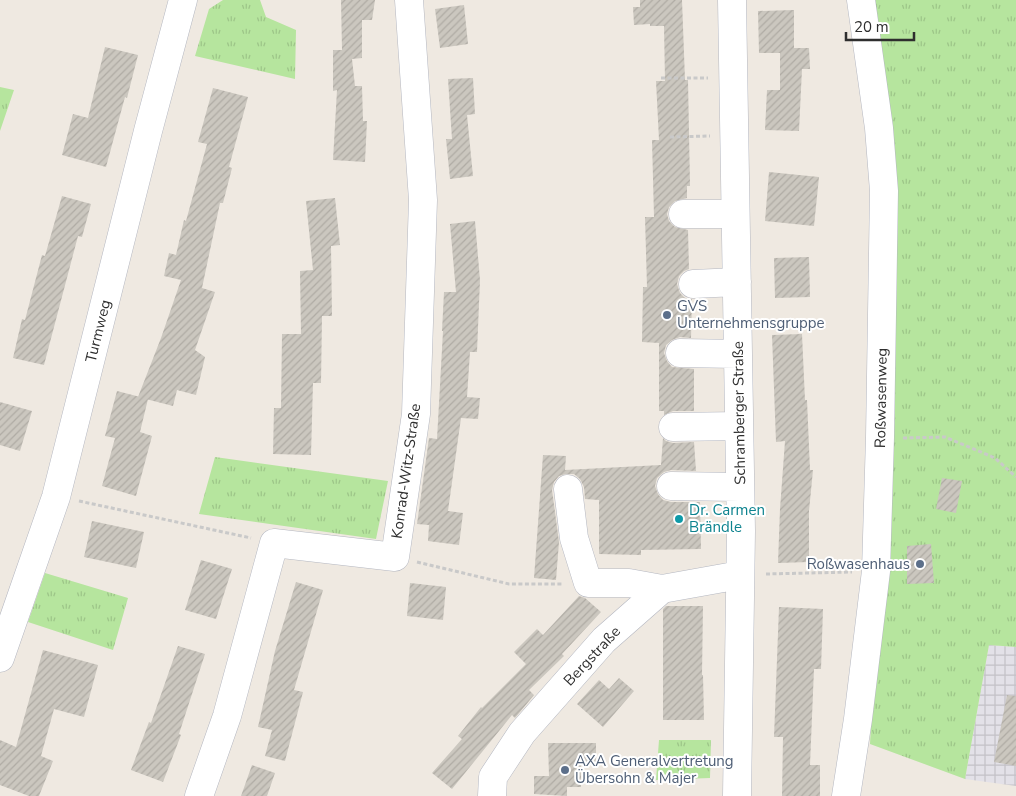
<svg xmlns="http://www.w3.org/2000/svg" width="1016" height="796" font-family="'Nunito Sans',sans-serif">
<defs>
<pattern id="industrial-grid" width="8" height="8" patternUnits="userSpaceOnUse" patternTransform="scale(1.25)"><rect width="8" height="8" fill="#e3e1e8"/><path d="M0 4h8M4 0v8" fill="none" stroke="#c3c1c7"/></pattern>
<pattern id="grass-tufts" width="24" height="20" patternUnits="userSpaceOnUse" patternTransform="scale(1.25)"><rect width="24" height="20" fill="#b6e59e"/><path d="M3 7l-1-3M5 7V3M7 7l1-3M15 17l-1-3M17 17v-4M19 17l1-3" fill="none" stroke="#9dc588"/></pattern>
<pattern id="building-hatch" width="6" height="6" patternUnits="userSpaceOnUse" patternTransform="scale(1.25)"><rect width="6" height="6" fill="#cbc7bf"/><path d="M-1 1l2-2M0 6l6-6M5 7l2-2" fill="none" stroke="#afaba4"/></pattern>
</defs>
<rect width="100%" height="100%" fill="#efe9e1"/>
<path fill="url(#industrial-grid)" d="M989 645 1016 647V786L965 779Z"/>
<path fill="url(#grass-tufts)" d="M223 0H260L266 17 296 30 295 79 195 56 209 9Z
M873 0H1016V647L989 645 965 779 870 744 892 346Z
M0 87 14 90 0 131Z
M215 457 388 481 376 539 199 514Z
M45 573 128 598 113 650 28 622Z
M659 740H711L710 778 656 780Z"/>
<path fill="url(#building-hatch)" d="M341 0H375L372 20H362V58L352 59 355 86H362L363 121H367L365 162 333 160 337 90 333 91V50H342Z
M640 0H682L685 80H688L690 186H687V198L675 201 669 207 667 214 669 221 675 227 688 230 689 269 684 271 679 276 677 284 680 293 685 298 692 299 691 338 680 337 672 340 666 345 664 353 667 361 672 367 694 369V411H673L664 415V411H659V343L642 342 643 287H647L645 217H654L652 140H659L656 81H665L664 26H650V24L634 25 633 7H640Z
M464 5 468 44 440 48 435 9Z
M794 10V48H809L810 69H802L799 131 765 130 767 90H780V53H759L758 11Z
M105 47 138 55 127 98 125 97 106 167 62 155 73 114 88 118Z
M473 78 475 114 467 115 473 176 450 179 446 139H452L448 79Z
M213 88 248 97 229 167 232 168 223 203H220L202 288 215 292 195 350 205 357 196 395 177 390 173 406 138 397 161 338 181 280 164 276 169 253 176 255 184 220 186 221 207 144 198 142Z
M769 172 819 177 814 226 765 221Z
M62 196 91 204 82 237 78 236 44 365 13 358 22 319 25 320 42 255 45 256Z
M335 198 340 245 331 246 332 316H322L321 383H313L311 455 273 454 274 408H281L282 334H301L300 271 313 270 306 201Z
M475 221 480 280 477 352H470L467 397 480 398 478 419 461 418 448 511 463 513 459 545 428 541 429 525 417 524 429 438 437 439 443 331H442L444 292H456L450 224Z
M809 257 810 297 775 298 774 258Z
M802 334 805 400H807L810 470H813L809 511V562L778 563 780 509 785 441 776 442 772 335Z
M117 391 148 399 140 432 152 436 136 496 102 486 115 438 105 436Z
M0 402 32 411 20 451 0 445Z
M663 438 666 441 673 443 694 442 696 471 671 470 664 472 657 478 655 486 658 494 663 500 671 502H700L701 549 641 550V555L599 554V500L585 499 584 487 580 479 574 474H566L559 476 554 482 552 490 559 542 556 580 534 578 543 455 566 456 565 470 661 465Z
M942 478 962 481 956 513 936 509Z
M92 521 144 532 136 568 84 557Z
M931 544 934 583 907 584V546Z
M201 560 232 569 216 619 185 610Z
M296 582 323 590 294 690 303 692 285 761 265 756 272 730 258 727 275 651Z
M410 583 446 587 443 620 407 616Z
M579 596 585 598 601 612 562 654 564 656 529 690 534 695 515 718 512 715 452 789 432 773 462 739 458 736 481 707 482 708 526 664 514 652 537 629 543 635Z
M666 606H703L702 675H703L704 720H663V609Z
M779 607 823 609 821 669H814L810 765H820V796H782L783 737H774Z
M178 646 205 654 179 734 181 735 163 782 131 770 149 722 151 723Z
M43 650 98 665 84 717 54 709 41 756 53 761 39 796H29L0 785V740L16 747Z
M619 678 634 691 603 727 577 704 599 680 609 689Z
M1007 695 1016 696V766L994 762Z
M548 743H596V765H581V787H567V796L534 794V776H549Z
M252 765 275 773 267 796H241Z"/>
<g fill="none" stroke-linecap="round" stroke-linejoin="round">
<g stroke="#b4b7c1" stroke-width="29">
<path id="minor" d="M732 0 741 531 737 796
M683 214H735
M693 284 737 282
M680 353 738 354
M673 427 739 426
M671 486 740 487
M568 489 574 538 588 583H629L662 589
M0 658 56 497 148 131 183 0
M199 796 227 716 274 543 395 557 416 414 423 200 409 0
M492 796 493 777 522 733 604 640 662 589 740 575
M846 796 858 719 876 571 880 437 884 191 879 128 861 0"/>
</g>
<path stroke="#c9c9c9" stroke-width="3" stroke-dasharray="4 2.5" stroke-linecap="butt" d="M661 78H708
M670 137 710 136
M903 438 945 437 995 458 1016 477
M79 501 251 538
M417 562 509 584H563
M766 574 852 572"/>
<use href="#minor" stroke="#fff" stroke-width="28"/>
</g>
<g fill="#5c6f8a" stroke="#fff" stroke-width="2">
<circle cx="667" cy="315" r="5"/>
<circle cx="920" cy="564" r="5"/>
<circle cx="565" cy="770" r="5"/>
</g>
<circle fill="#0f9aa8" stroke="#fff" stroke-width="2" cx="679" cy="519" r="5"/>
<g text-anchor="middle" dominant-baseline="central" stroke-width="4" stroke-linejoin="round" paint-order="stroke">
<g font-size="15" fill="#4e5e75" stroke="#fff" text-anchor="start">
<text x="677" y="306">GVS<tspan x="677" dy="17">Unternehmensgruppe</tspan></text>
<text x="910" y="564" text-anchor="end">Roßwasenhaus</text>
<text x="575" y="761">AXA Generalvertretung<tspan x="575" dy="17">Übersohn &amp; Majer</tspan></text>
</g>
<g font-size="15" fill="#2e2e2e" stroke="#fff">
<text transform="translate(98 331) rotate(-76)">Turmweg</text>
<text transform="translate(881 398) rotate(-89)">Roßwasenweg</text>
<text transform="translate(739 413) rotate(-91)">Schramberger Straße</text>
<text transform="translate(406 471) rotate(-82)">Konrad-Witz-Straße</text>
<text transform="translate(592 656) rotate(-47)">Bergstraße</text>
</g>
<g font-size="15" fill="#0d838f" stroke="#fff" text-anchor="start">
<text x="689" y="510">Dr. Carmen<tspan x="689" dy="17">Brändle</tspan></text>
</g>
</g>
<path d="M846 32v8h68v-8" fill="none" stroke="#2e2e2e" stroke-width="2.5"/>
<text x="854" y="32" font-size="15" fill="#2e2e2e" stroke="#ffffff" stroke-width="4" paint-order="stroke">20 m</text>
</svg>
